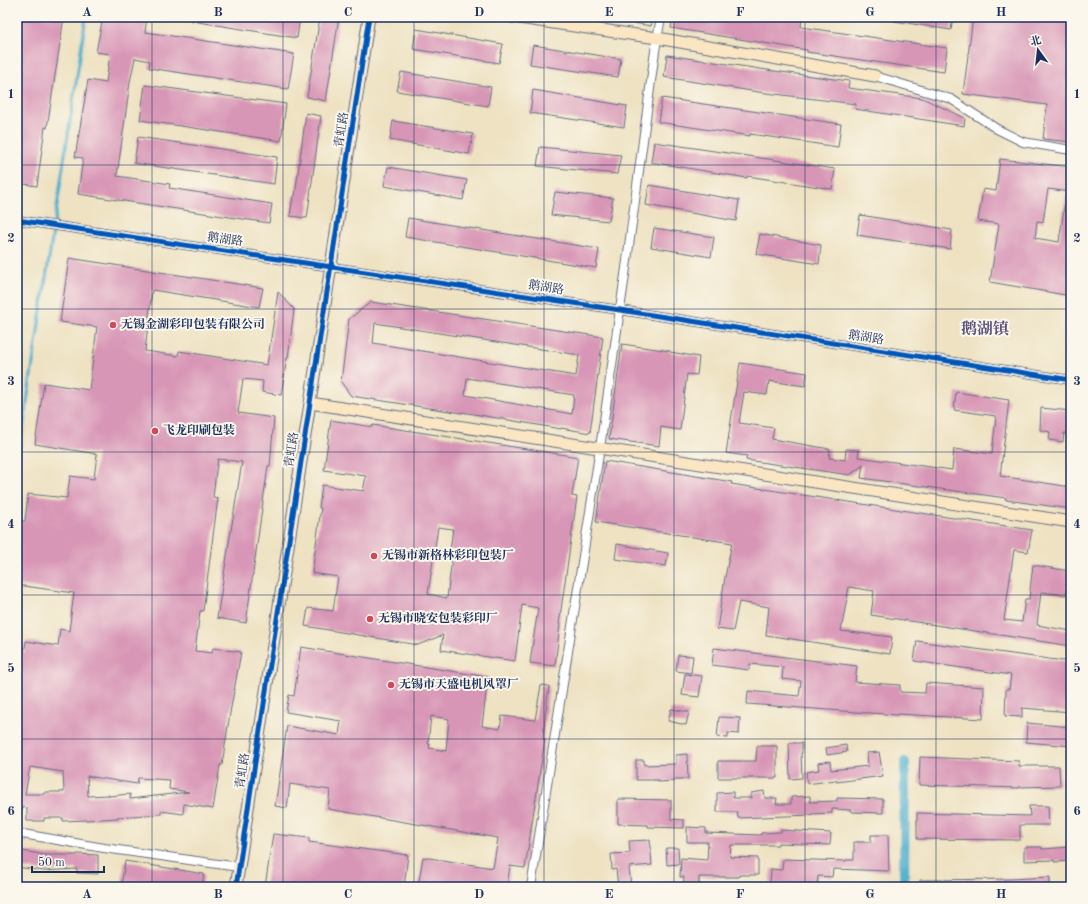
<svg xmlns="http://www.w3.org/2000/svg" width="1088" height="904" font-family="'Old Standard TT','Noto Serif SC',serif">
<rect width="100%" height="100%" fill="#fbf7ec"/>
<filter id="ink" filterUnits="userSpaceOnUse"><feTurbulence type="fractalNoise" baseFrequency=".025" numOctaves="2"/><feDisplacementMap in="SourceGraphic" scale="8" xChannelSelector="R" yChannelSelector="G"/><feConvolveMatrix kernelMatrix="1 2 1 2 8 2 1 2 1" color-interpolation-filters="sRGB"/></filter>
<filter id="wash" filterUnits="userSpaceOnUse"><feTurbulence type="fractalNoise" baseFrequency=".012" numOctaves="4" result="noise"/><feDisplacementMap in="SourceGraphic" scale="16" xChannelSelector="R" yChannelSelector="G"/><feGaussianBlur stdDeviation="0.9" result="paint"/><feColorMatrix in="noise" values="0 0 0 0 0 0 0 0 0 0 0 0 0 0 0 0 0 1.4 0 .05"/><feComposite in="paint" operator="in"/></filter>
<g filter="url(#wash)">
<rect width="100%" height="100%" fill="#eee2c2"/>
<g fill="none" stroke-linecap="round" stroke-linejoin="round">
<path stroke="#50aece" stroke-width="3" d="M17 467 86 17"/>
<path stroke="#50aece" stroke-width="10" d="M904 887 905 762"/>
</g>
<g id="blocks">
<path fill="#d896b6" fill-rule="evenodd" d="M17 17H64L47 128 45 127 37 186 17 183Z
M103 17H147L145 32 294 54 288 89 149 68 150 61 135 58 130 82 117 176 170 184 169 188 272 204 269 223 78 194 83 158 75 157 88 80 106 83 110 54 96 52Z
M193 17H300L297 38 192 21Z
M320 17H339L326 101 307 97Z
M623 17H653L651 26 622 21Z
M673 17H702L714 19V17H802L801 27 947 48 944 72 807 52V50L671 28Z
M895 17H953L951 30 894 21Z
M973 17H1071V142L1043 139 1047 105 963 94Z
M416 29 503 44 499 63 413 49Z
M533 45 621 59 618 77 530 64Z
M667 55 774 71 849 81 848 88 922 98 965 118 964 126 855 109 856 104 758 92 664 77Z
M401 72 491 87 488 106 397 91Z
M145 85 286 104 281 141 140 120Z
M533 90 627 106 624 127 530 113Z
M662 98 841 124 838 147 750 134V136L658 122Z
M306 113 321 116 307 218 290 216 293 196H295Z
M393 121 473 134 469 154 390 140Z
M138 137 277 157 274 184 134 163Z
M654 142 835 169 832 189 747 176V178L651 162Z
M540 147 621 155 617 174 537 166Z
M1000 159 1071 167V192L1048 189 1043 222 1037 221 1035 238 1059 242 1066 195H1071L1070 271H1071V296L990 282 999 224 978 221 983 189 996 191Z
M388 167 467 180 463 200 384 186Z
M649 185 739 200 736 221 646 205Z
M555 192 613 198 609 221 551 215Z
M860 215 952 230 950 249 857 235Z
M408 218 599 249 596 268 405 237Z
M654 228 714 237 711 257 651 247Z
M760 234 821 245 819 264 756 254Z
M69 258 263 288 259 307 152 290 145 351 178 356 179 351 267 365 278 292 294 309 288 358H287L281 395 262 392 263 381 243 379 238 413 274 418 270 466H268L246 623 217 618 242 462 218 459 216 471 213 497 218 498 203 611H200L195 651 212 653 213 648 241 652 230 713 222 765H220L213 809 184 804 183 814 161 811V814L117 817 118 818 86 820 63 821V818H44V821H27V808L22 807 21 815H17V652L24 653 26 641 58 646 60 629 69 631 74 593 17 585V537L19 521H25L28 494 67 498 70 476 94 479 97 454 35 444 44 383 89 390 97 327 60 322ZM30 767 63 772 64 792H45V794H25ZM87 776 137 784 138 778 170 780 169 789 189 792 130 799V794L109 796V795L88 796Z
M371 302 603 337 590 433 561 428V429L462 412V413L351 396 341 382 349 319ZM375 323 579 355 576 376 373 343ZM467 378 574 395 572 414 465 395Z
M622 344 670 351V352L699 357 697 375 687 374 680 430 661 427 659 446 609 439Z
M740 363 807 373 805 386 769 381 767 395 744 392 739 423 774 428 772 439 830 449 829 458 845 460 846 449 859 450 858 457 952 470 954 449 992 454 996 416 954 410 956 392 1009 400 1000 476 1071 487V509L1006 500V498L861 478 863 465 850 475 746 460 747 456 726 453Z
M1041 408 1071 411V434L1064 433 1063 442 1049 440 1050 432 1040 430Z
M331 420 372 427 373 425 578 457 572 496 577 497 559 624H560L555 666 530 663 538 608 522 605 515 661 441 650 443 635 418 645 305 626 308 608 333 611 338 577 312 573 321 508H319L322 485 363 491 366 476 324 470ZM438 527 453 529 450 550 453 551 447 598 428 594Z
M605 461 732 482 731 484 1032 530 1028 552 1014 550 1004 620 1022 622 1025 599H1029L1033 565 1070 571 1066 595 1041 592 1037 625 1071 631V646L871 615 874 591 849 587 841 631 892 637 890 654 766 635 769 607 739 602 733 631 717 629 725 577 732 543 596 522Z
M617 544 668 553 666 566 615 559Z
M917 641 1071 662V712L1022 708V717L1005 716 1006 689H1009L1011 675 914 661Z
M301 647 488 677 482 726 500 729 502 716 535 720 541 685 549 686 545 717 543 739H545L525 868 510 866 507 887H418L423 857 493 868 498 838 328 809 330 790 290 784 287 808 275 806 287 726 339 735 341 721 286 712 289 695 294 696ZM431 716 449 719 446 751 429 748 430 744H428Z
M714 648 857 666 855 682 900 685V692L925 693 926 683 984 687 983 719 898 714 897 715 747 704 748 691 799 696 801 681 782 679 783 667 750 664 749 670 712 665Z
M678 655 693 656 691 673 676 671Z
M685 674 702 676 699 697 682 695Z
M671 709 689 712 686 725 668 721Z
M719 717 740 718 739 734 728 733V738L717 737Z
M1027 723 1071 727V746L1026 742Z
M789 743H802V753H801L802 778 790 779Z
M846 745 847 752 827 755 826 748Z
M757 746H777V778H718V761H756Z
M879 752 883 776 836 782V780L807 784 806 772 819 770 818 763 830 761 831 770 868 766 867 753Z
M687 754 688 779H675V781L658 782V780H636V760H644V765L676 764V755Z
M920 757 1019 761V766H1059L1060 786 1019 787V788L919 785Z
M764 791 765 798H777L776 804H791V797L810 796V802L837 801V798L883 799V813L851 812V810L832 809V813L811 814V815L738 818 737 812H717V793L733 792V798H751V793Z
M618 799 671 800V819L684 820V828L648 827V825L618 824Z
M1029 806H1048L1049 825H1020V840L917 839V813L1030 816Z
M687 827 706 828V833L761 835V833L781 832V830L831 833 830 845 778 843V845H731L730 857 758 858V875H739V877H699V887H683L684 877H680L681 858 707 860 708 842H687Z
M273 834 309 838V842L408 855 404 887H265Z
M871 835H888L889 871 833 869 832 877 818 876 817 886 770 884 771 869 782 870 783 859 846 861V860H854V842H871Z
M650 840 652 865 629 867 631 887H618L616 869 612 870 611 854 630 853 629 841Z
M1024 847H1041L1042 849 1070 847V861L1054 862V860L1024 861Z
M666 848H678L679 864 667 865Z
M17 850 46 855H77V854L98 855V874L77 873V869L44 871 17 867Z
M125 861 204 874 202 887H121Z
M1050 877V887H920V880L1011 879Z"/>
</g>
</g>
<g filter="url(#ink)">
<use href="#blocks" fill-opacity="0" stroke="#656e81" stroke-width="1"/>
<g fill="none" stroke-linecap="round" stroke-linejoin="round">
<g stroke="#656e81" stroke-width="10">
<path id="street" d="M875 76 951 99 997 129 1023 142 1071 150
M17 220 620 310 1071 380
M17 833 104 848 239 867
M531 887 600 448 626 268 655 51 661 17"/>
</g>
<g stroke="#656e81" stroke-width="13">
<path id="secondary" d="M512 17 657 38 875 76
M310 403 1071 522
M236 887 369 17"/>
</g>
<use href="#street" stroke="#fff" stroke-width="8"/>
<use href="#secondary" stroke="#fbe6c4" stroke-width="11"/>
<g stroke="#fbf7ec" stroke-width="8">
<path id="cycleway" d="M17 220 620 310 1071 380
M236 887 369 17"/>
</g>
<use href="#cycleway" stroke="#0057b8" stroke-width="5"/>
</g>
</g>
<path fill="none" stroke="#1b2f5e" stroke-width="1" stroke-opacity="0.55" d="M152 17V887M283 17V887M414 17V887M544 17V887M674 17V887M805 17V887M936 17V887M17 165H1071M17 309H1071M17 452H1071M17 595H1071M17 739H1071"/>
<g fill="#d1495b" stroke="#fbf7ec" stroke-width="1.5">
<circle cx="113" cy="325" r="4"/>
<circle cx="155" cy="431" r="4"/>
<circle cx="374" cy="556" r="4"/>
<circle cx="370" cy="619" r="4"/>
<circle cx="391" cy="685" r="4"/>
</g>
<g text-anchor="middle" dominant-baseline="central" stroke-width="4" stroke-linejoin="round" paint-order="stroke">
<g font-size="12" fill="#1b2f5e" stroke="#fbf7ec">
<text transform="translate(342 130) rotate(-81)">青虹路</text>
<text transform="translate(225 240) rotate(8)">鹅湖路</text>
<text transform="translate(546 288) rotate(9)">鹅湖路</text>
<text transform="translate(866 338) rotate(9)">鹅湖路</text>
<text transform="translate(292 450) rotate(-81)">青虹路</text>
<text transform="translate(243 771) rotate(-81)">青虹路</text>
</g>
<g font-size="12" font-weight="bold" fill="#1b2f5e" stroke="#fbf7ec" text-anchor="start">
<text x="121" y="325">无锡金湖彩印包装有限公司</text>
<text x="163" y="431">飞龙印刷包装</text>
<text x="382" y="556">无锡市新格林彩印包装厂</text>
<text x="378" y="619">无锡市晓安包装彩印厂</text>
<text x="399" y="685">无锡市天盛电机风罩厂</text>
</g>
<g font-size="16" font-weight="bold" fill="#5d537d" stroke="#fbf7ec">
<text x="985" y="330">鹅湖镇</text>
</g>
</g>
<rect width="1088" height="904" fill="none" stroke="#fbf7ec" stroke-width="44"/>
<g transform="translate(1038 50) rotate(345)" stroke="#fbf7ec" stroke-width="3" paint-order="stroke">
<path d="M0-3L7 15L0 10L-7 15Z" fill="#1b2f5e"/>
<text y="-6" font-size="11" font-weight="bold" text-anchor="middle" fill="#1b2f5e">北</text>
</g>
<path d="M32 866v6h72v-6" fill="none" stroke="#1b2f5e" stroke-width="2"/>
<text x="38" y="866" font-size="12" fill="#1b2f5e" stroke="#fbf7ec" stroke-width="3" paint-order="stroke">50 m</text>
<rect x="22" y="22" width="1044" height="860" fill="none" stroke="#1b2f5e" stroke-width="1.5"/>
<g font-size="13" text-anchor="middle" font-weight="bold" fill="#1b2f5e">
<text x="87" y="16">A</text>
<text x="218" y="16">B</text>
<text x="348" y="16">C</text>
<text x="479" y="16">D</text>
<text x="609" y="16">E</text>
<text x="740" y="16">F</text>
<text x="870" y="16">G</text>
<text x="1001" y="16">H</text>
<text x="11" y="98">1</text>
<text x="1077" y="98">1</text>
<text x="11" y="242">2</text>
<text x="1077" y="242">2</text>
<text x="11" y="385">3</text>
<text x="1077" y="385">3</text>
<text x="11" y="528">4</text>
<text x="1077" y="528">4</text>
<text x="11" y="672">5</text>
<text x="1077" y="672">5</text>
<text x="11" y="815">6</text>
<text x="1077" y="815">6</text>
<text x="87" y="898">A</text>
<text x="218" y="898">B</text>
<text x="348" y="898">C</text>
<text x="479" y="898">D</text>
<text x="609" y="898">E</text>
<text x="740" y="898">F</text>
<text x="870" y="898">G</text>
<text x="1001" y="898">H</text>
</g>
</svg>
